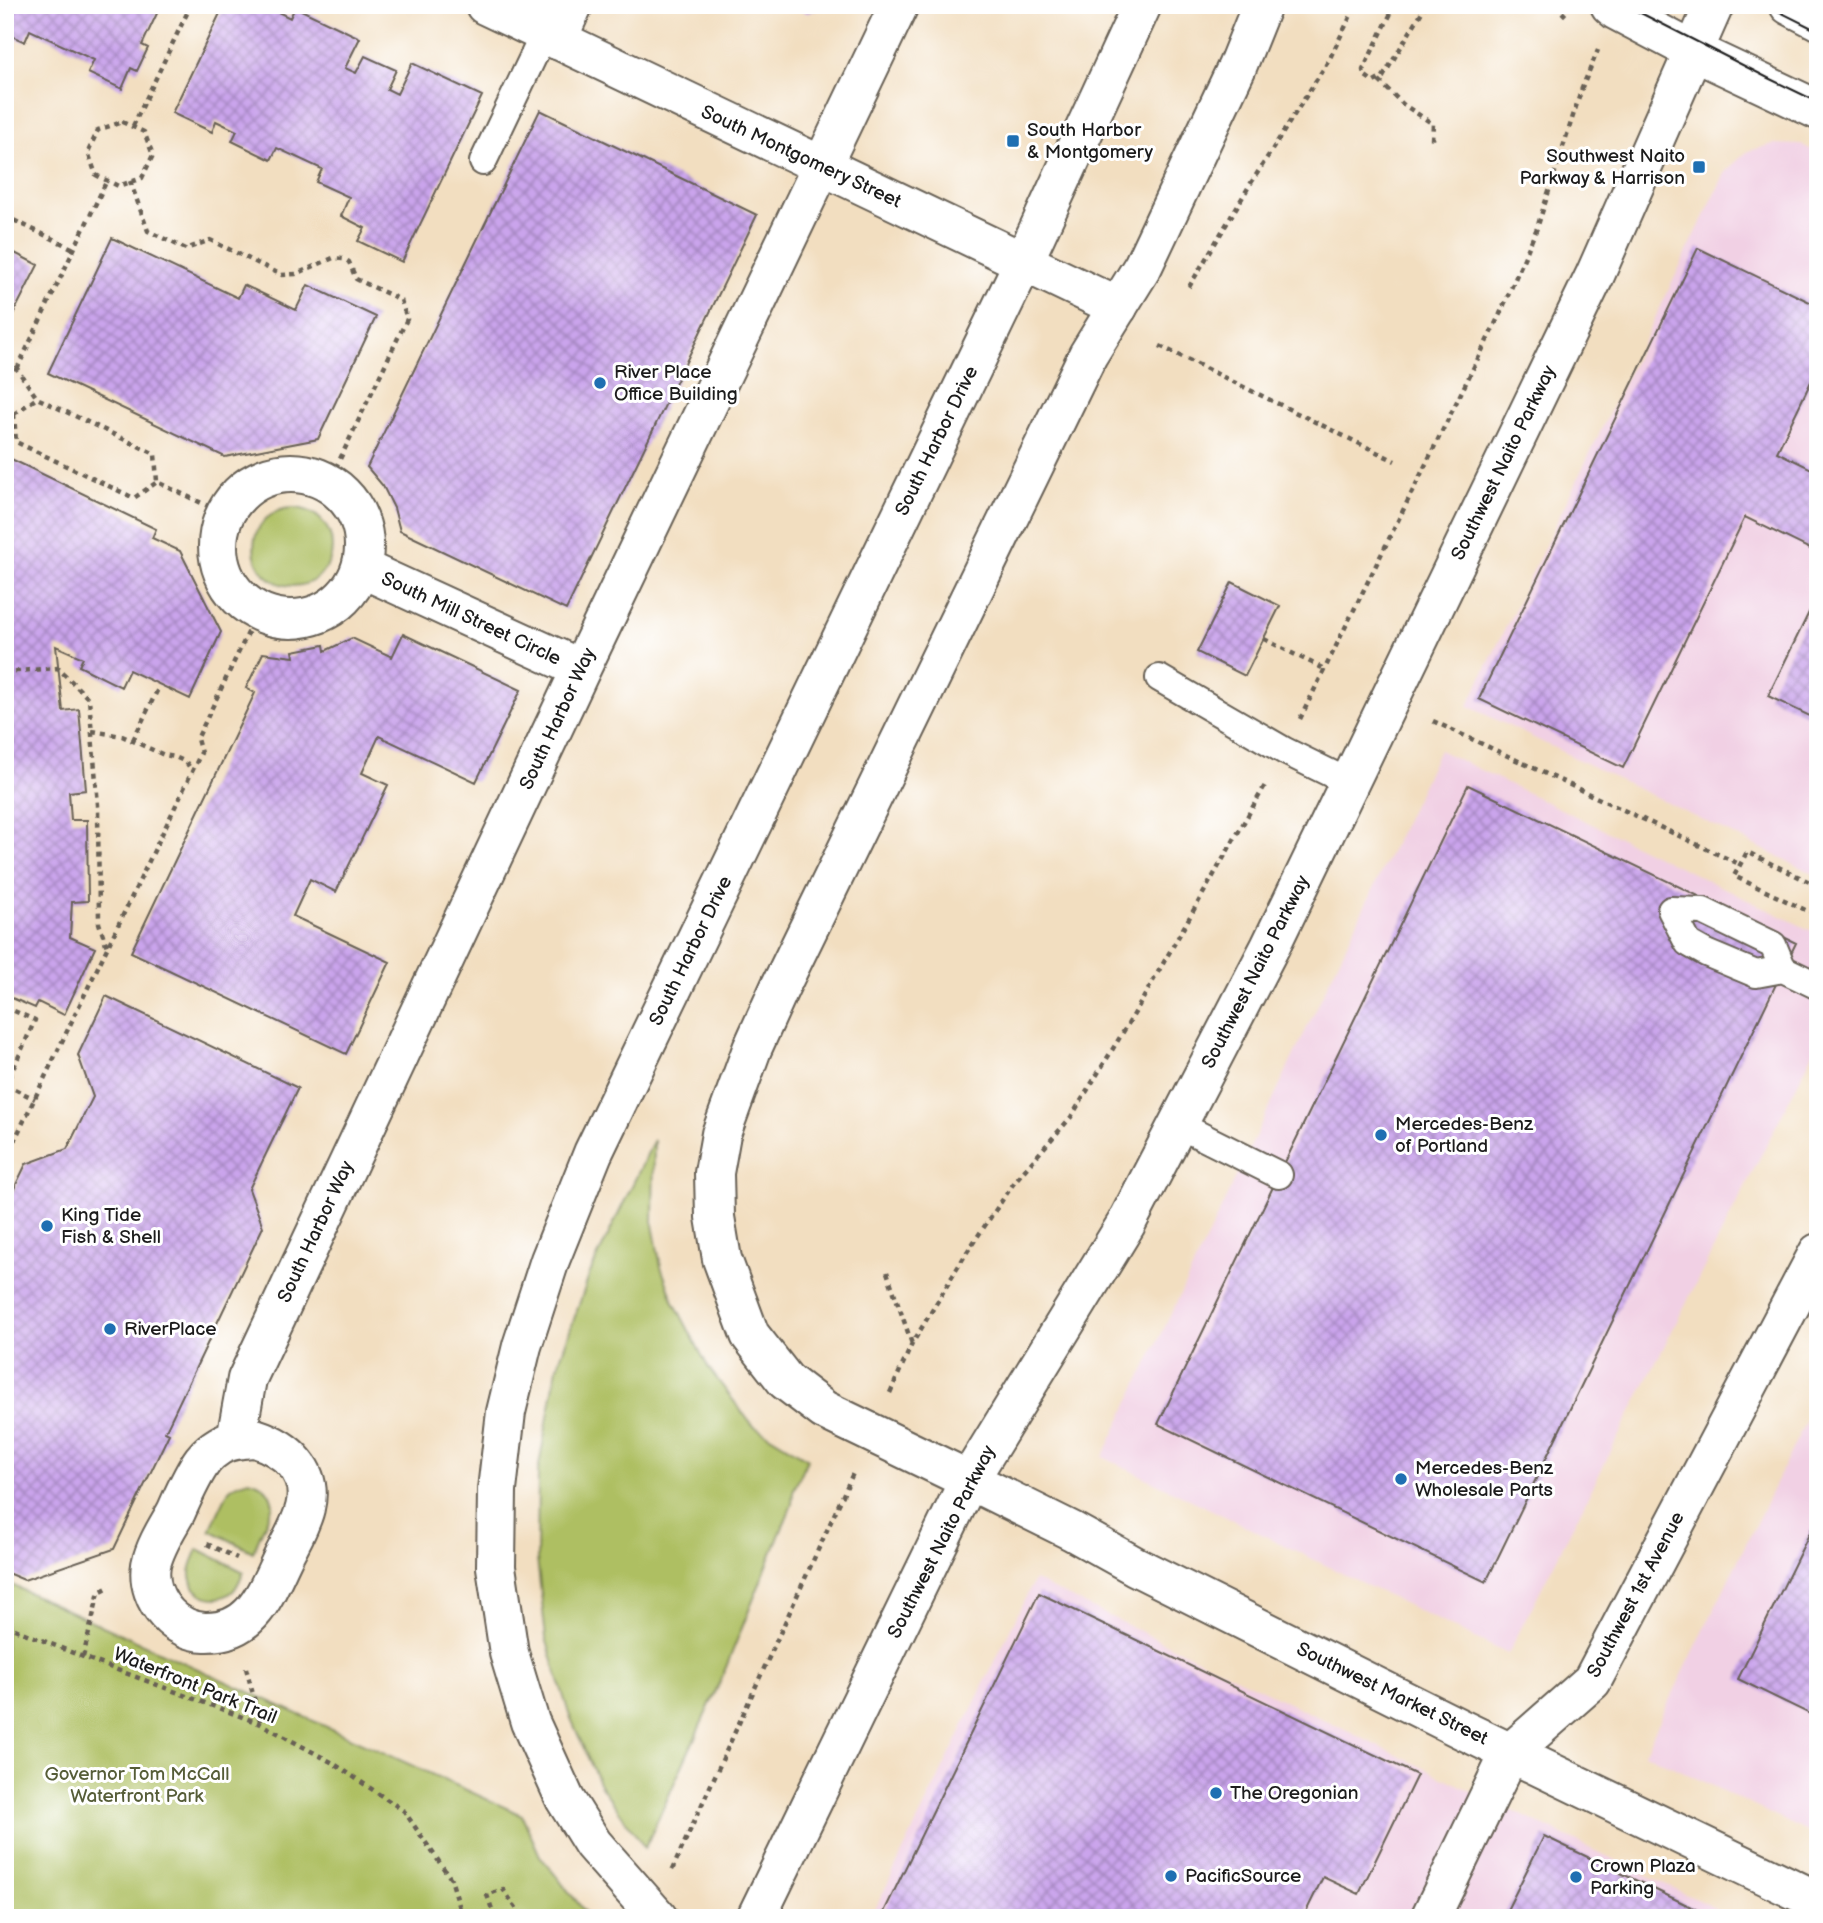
<svg xmlns="http://www.w3.org/2000/svg" width="1823" height="1923" font-family="'Balsamiq Sans',sans-serif">
<defs>
<pattern id="building-cross-hatch" width="8" height="8" patternUnits="userSpaceOnUse" patternTransform="scale(1.75)"><rect width="8" height="8" fill="#caa4ec"/><path d="M0 0l8 8M0 8l8-8" fill="none" stroke="#a385be"/></pattern>
</defs>
<rect width="100%" height="100%" fill="#fff"/>
<filter id="ink" filterUnits="userSpaceOnUse"><feTurbulence type="fractalNoise" baseFrequency=".0143" numOctaves="2"/><feDisplacementMap in="SourceGraphic" scale="14" xChannelSelector="R" yChannelSelector="G"/><feConvolveMatrix kernelMatrix="1 2 1 2 8 2 1 2 1" color-interpolation-filters="sRGB"/></filter>
<filter id="wash" filterUnits="userSpaceOnUse"><feTurbulence type="fractalNoise" baseFrequency=".00686" numOctaves="4" result="noise"/><feDisplacementMap in="SourceGraphic" scale="28" xChannelSelector="R" yChannelSelector="G"/><feGaussianBlur stdDeviation="1.57" result="paint"/><feColorMatrix in="noise" values="0 0 0 0 0 0 0 0 0 0 0 0 0 0 0 0 0 1.4 0 .05"/><feComposite in="paint" operator="in"/></filter>
<g filter="url(#wash)">
<rect width="100%" height="100%" fill="#f2dec0"/>
<path fill="#f1d0e4" d="M1774 144 1802 145 1818 153V876L1468 706 1726 171 1748 151Z
M1439 750 1818 934V1043L1508 1654 1103 1457Z
M1818 1396V1837L1644 1753Z
M1034 1580 1735 1918H871Z"/>
<path fill="#aebf62" stroke="#656e3f" stroke-width="2" d="M254 547a39 39 0 1 1 78 0a39 39 0 1 1-78 0Z
M654 1140 653 1225 661 1267 674 1302 708 1367 752 1425 808 1459 793 1491 792 1504 720 1682 645 1848 599 1783 569 1714 546 1638 537 1559 538 1471 557 1368 590 1273Z
M249 1480C263 1483 271 1491 273 1505L253 1552 210 1530 229 1490 235 1485Z
M198 1549 244 1572C240 1579 238 1586 233 1591 218 1605 193 1597 190 1576 189 1567 195 1557 198 1549Z
M5 1582 522 1815 540 1856 590 1918H5Z"/>
<g id="blocks">
<path fill="url(#building-cross-hatch)" d="M5 5H161L142 45 148 48 137 71 131 68 122 89 88 73 94 60 30 30 25 42 5 33Z
M224 5H274L272 9 290 18 295 7 360 38 345 68 356 73 365 56 396 70 387 89 397 94 412 63 482 96 402 262 358 241 365 228 341 216 349 197 316 182 322 169 277 148 271 160 232 141 237 131 216 121 212 132 172 113Z
M792 5H828V6L807 13Z
M540 110 757 215 566 610 400 531 394 508 383 486 367 467Z
M112 238 238 298 244 285 296 310 308 285 376 317 318 439 225 457 48 373Z
M5 248 38 265 5 330Z
M1698 248 1818 306V367L1777 452 1818 472V553L1745 517 1623 768 1479 699Z
M5 456 156 529 152 538 180 551 221 632 190 699 129 670 121 687 79 666 83 658 56 646 63 711 79 709 86 790 69 792 71 820H87L88 901 72 902 70 937 95 948 64 1015 38 1002 35 1008 5 995Z
M1232 582 1280 606 1245 676 1197 652Z
M1818 594V720L1768 696Z
M403 634 521 690 476 782 379 736 362 773 388 785 336 892 310 879 293 916 390 962 346 1054 131 952 255 693 246 688 263 653 294 657 293 651 324 645 325 651 352 638 392 657Z
M1468 785 1796 943 1486 1582 1158 1424Z
M106 996 298 1088 249 1189 263 1227 165 1432 169 1434 114 1549 24 1580 5 1572V1207L26 1164 67 1149 93 1097 78 1055Z
M1818 1516V1718L1738 1679Z
M1039 1593 1417 1775 1359 1894 1323 1877 1303 1918H881Z
M1544 1836 1714 1918H1503Z"/>
</g>
</g>
<g filter="url(#ink)">
<use href="#blocks" fill-opacity="0" stroke="#676055" stroke-width="2"/>
<g fill="none" stroke-linecap="round" stroke-linejoin="round">
<g stroke="#676055" stroke-width="30">
<path id="lane" d="M483 162 544 34
M1159 678 1285 751 1350 783
M1783 969 1773 945 1703 911 1671 910 1688 943 1706 953 1756 974 1783 969 1818 986
M1177 1124 1279 1175"/>
</g>
<g stroke="#676055" stroke-width="42">
<path id="street" d="M557 40 573 5
M218 546a73 73 0 1 1 146 0a73 73 0 1 1-146 0Z
M361 568 581 669
M255 1438C286 1448 314 1471 305 1508 301 1525 291 1541 283 1557 265 1594 253 1633 205 1632 191 1632 176 1624 167 1614 155 1601 148 1583 151 1565 155 1546 167 1528 176 1512 184 1494 192 1475 203 1460 207 1455 214 1449 219 1446 230 1439 243 1439 255 1438Z
M236 1439 247 1379 581 669 899 5"/>
</g>
<g stroke="#676055" stroke-width="42">
<path id="secondary" d="M485 5 1118 307
M1610 5 1617 11 1693 51 1818 110
M1789 5 1818 20
M1430 1918 1510 1753 1592 1681 1818 1253"/>
</g>
<g stroke="#676055" stroke-width="42">
<path id="primary" d="M1262 5 1237 67 1143 266 1088 355 780 987 752 1049 721 1134 714 1173 715 1217 722 1259 750 1335 786 1381 824 1410 969 1480 1072 1531 1135 1566 1461 1729 1818 1901
M658 1918 593 1844 565 1799 530 1722 509 1653 496 1567 497 1490 506 1412 522 1346 550 1260 593 1153 1023 263 1142 5
M756 1918 969 1480 1126 1224 1270 947 1595 275 1714 5"/>
</g>
<path stroke="#676055" stroke-width="4.5" stroke-dasharray="5 5" stroke-linecap="butt" d="M1395 5 1363 70 1364 75 1374 82 1383 77 1426 5
M1555 5 1567 17
M1379 81 1404 105 1433 124 1432 140
M122 122 144 132 153 155 142 178 118 186 96 175 88 152 98 130Z
M133 126 191 5
M130 181 148 231 186 249 210 240 282 275 296 274 333 258 344 259 349 262 356 279 401 300 407 319 328 484
M5 216 74 249
M1189 287 1251 183 1329 60 1356 5
M1160 346 1395 461
M5 364 17 369 37 398
M17 369 107 180
M5 410 14 414 37 398 155 454 157 482 225 514
M14 414 16 442 134 498 157 482
M1264 639 1324 669
M5 672 58 668 89 699 98 805 99 923 107 947
M1300 719 1500 314 1537 228 1582 88 1598 50
M1433 721 1739 864
M92 731 122 736 164 755 175 757 186 762 192 771
M133 740 158 689
M1818 886 1747 852 1734 876 1818 916
M5 1007 35 1020 5 1087
M6 1085 35 1099
M5 1160 201 753 197 739 258 612
M887 1272 912 1344
M890 1393 912 1344 967 1252 1016 1180 1071 1117 1133 1016 1267 782
M207 1544 237 1558
M5 1625 83 1657 261 1724 333 1763 404 1811 451 1879 463 1918
M83 1657 99 1592 107 1588
M246 1668 261 1724
M672 1870 854 1471
M495 1918 487 1895 503 1889 523 1918"/>
<use href="#lane" stroke="#fff" stroke-width="26"/>
<use href="#street" stroke="#fff" stroke-width="38"/>
<use href="#secondary" stroke="#fff" stroke-width="38"/>
<use href="#primary" stroke="#fff" stroke-width="38"/>
<path stroke="#1c1c1c" stroke-width="2" d="M1625 5 1768 78 1818 102
M1766 5 1818 31"/>
</g>
</g>
<g fill="#1f6fb2" stroke="#fff" stroke-width="2.5">
<rect x="1006" y="134" width="14" height="14" rx="3.5"/>
<rect x="1692" y="160" width="14" height="14" rx="3.5"/>
<circle cx="600" cy="383" r="7"/>
<circle cx="1381" cy="1135" r="7"/>
<circle cx="47" cy="1226" r="7"/>
<circle cx="110" cy="1329" r="7"/>
<circle cx="1401" cy="1479" r="7"/>
<circle cx="1216" cy="1793" r="7"/>
<circle cx="1171" cy="1876" r="7"/>
<circle cx="1576" cy="1877" r="7"/>
</g>
<g text-anchor="middle" dominant-baseline="central" stroke-width="6" stroke-linejoin="round" paint-order="stroke">
<g font-size="19" fill="#1c1c1c" stroke="#fff" text-anchor="start">
<text x="1027" y="130">South Harbor<tspan x="1027" dy="22">&amp; Montgomery</tspan></text>
<text x="1685" y="156" text-anchor="end">Southwest Naito<tspan x="1685" dy="22">Parkway &amp; Harrison</tspan></text>
<text x="614" y="372">River Place<tspan x="614" dy="22">Office Building</tspan></text>
<text x="1395" y="1124">Mercedes-Benz<tspan x="1395" dy="22">of Portland</tspan></text>
<text x="61" y="1215">King Tide<tspan x="61" dy="22">Fish &amp; Shell</tspan></text>
<text x="124" y="1329">RiverPlace</text>
<text x="1415" y="1468">Mercedes-Benz<tspan x="1415" dy="22">Wholesale Parts</tspan></text>
<text x="1230" y="1793">The Oregonian</text>
<text x="1590" y="1866">Crown Plaza<tspan x="1590" dy="22">Parking</tspan></text>
<text x="1185" y="1876">PacificSource</text>
</g>
<g font-size="19" fill="#1c1c1c" stroke="#fff">
<text transform="translate(801 157) rotate(25)">South Montgomery Street</text>
<text transform="translate(937 441) rotate(-64)">South Harbor Drive</text>
<text transform="translate(1504 463) rotate(-64)">Southwest Naito Parkway</text>
<text transform="translate(471 619) rotate(25)">South Mill Street Circle</text>
<text transform="translate(558 719) rotate(-65)">South Harbor Way</text>
<text transform="translate(691 951) rotate(-64)">South Harbor Drive</text>
<text transform="translate(1256 972) rotate(-63)">Southwest Naito Parkway</text>
<text transform="translate(316 1232) rotate(-65)">South Harbor Way</text>
<text transform="translate(942 1542) rotate(-63)">Southwest Naito Parkway</text>
<text transform="translate(1636 1595) rotate(-62)">Southwest 1st Avenue</text>
<text transform="translate(195 1686) rotate(22)">Waterfront Park Trail</text>
<text transform="translate(1392 1694) rotate(26)">Southwest Market Street</text>
</g>
<g font-size="19" fill="#565d38" stroke="#fff">
<text x="137" y="1774">Governor Tom McCall<tspan x="137" dy="22">Waterfront Park</tspan></text>
</g>
</g>
<rect width="1823" height="1923" fill="none" stroke="#fff" stroke-width="28"/>
</svg>
